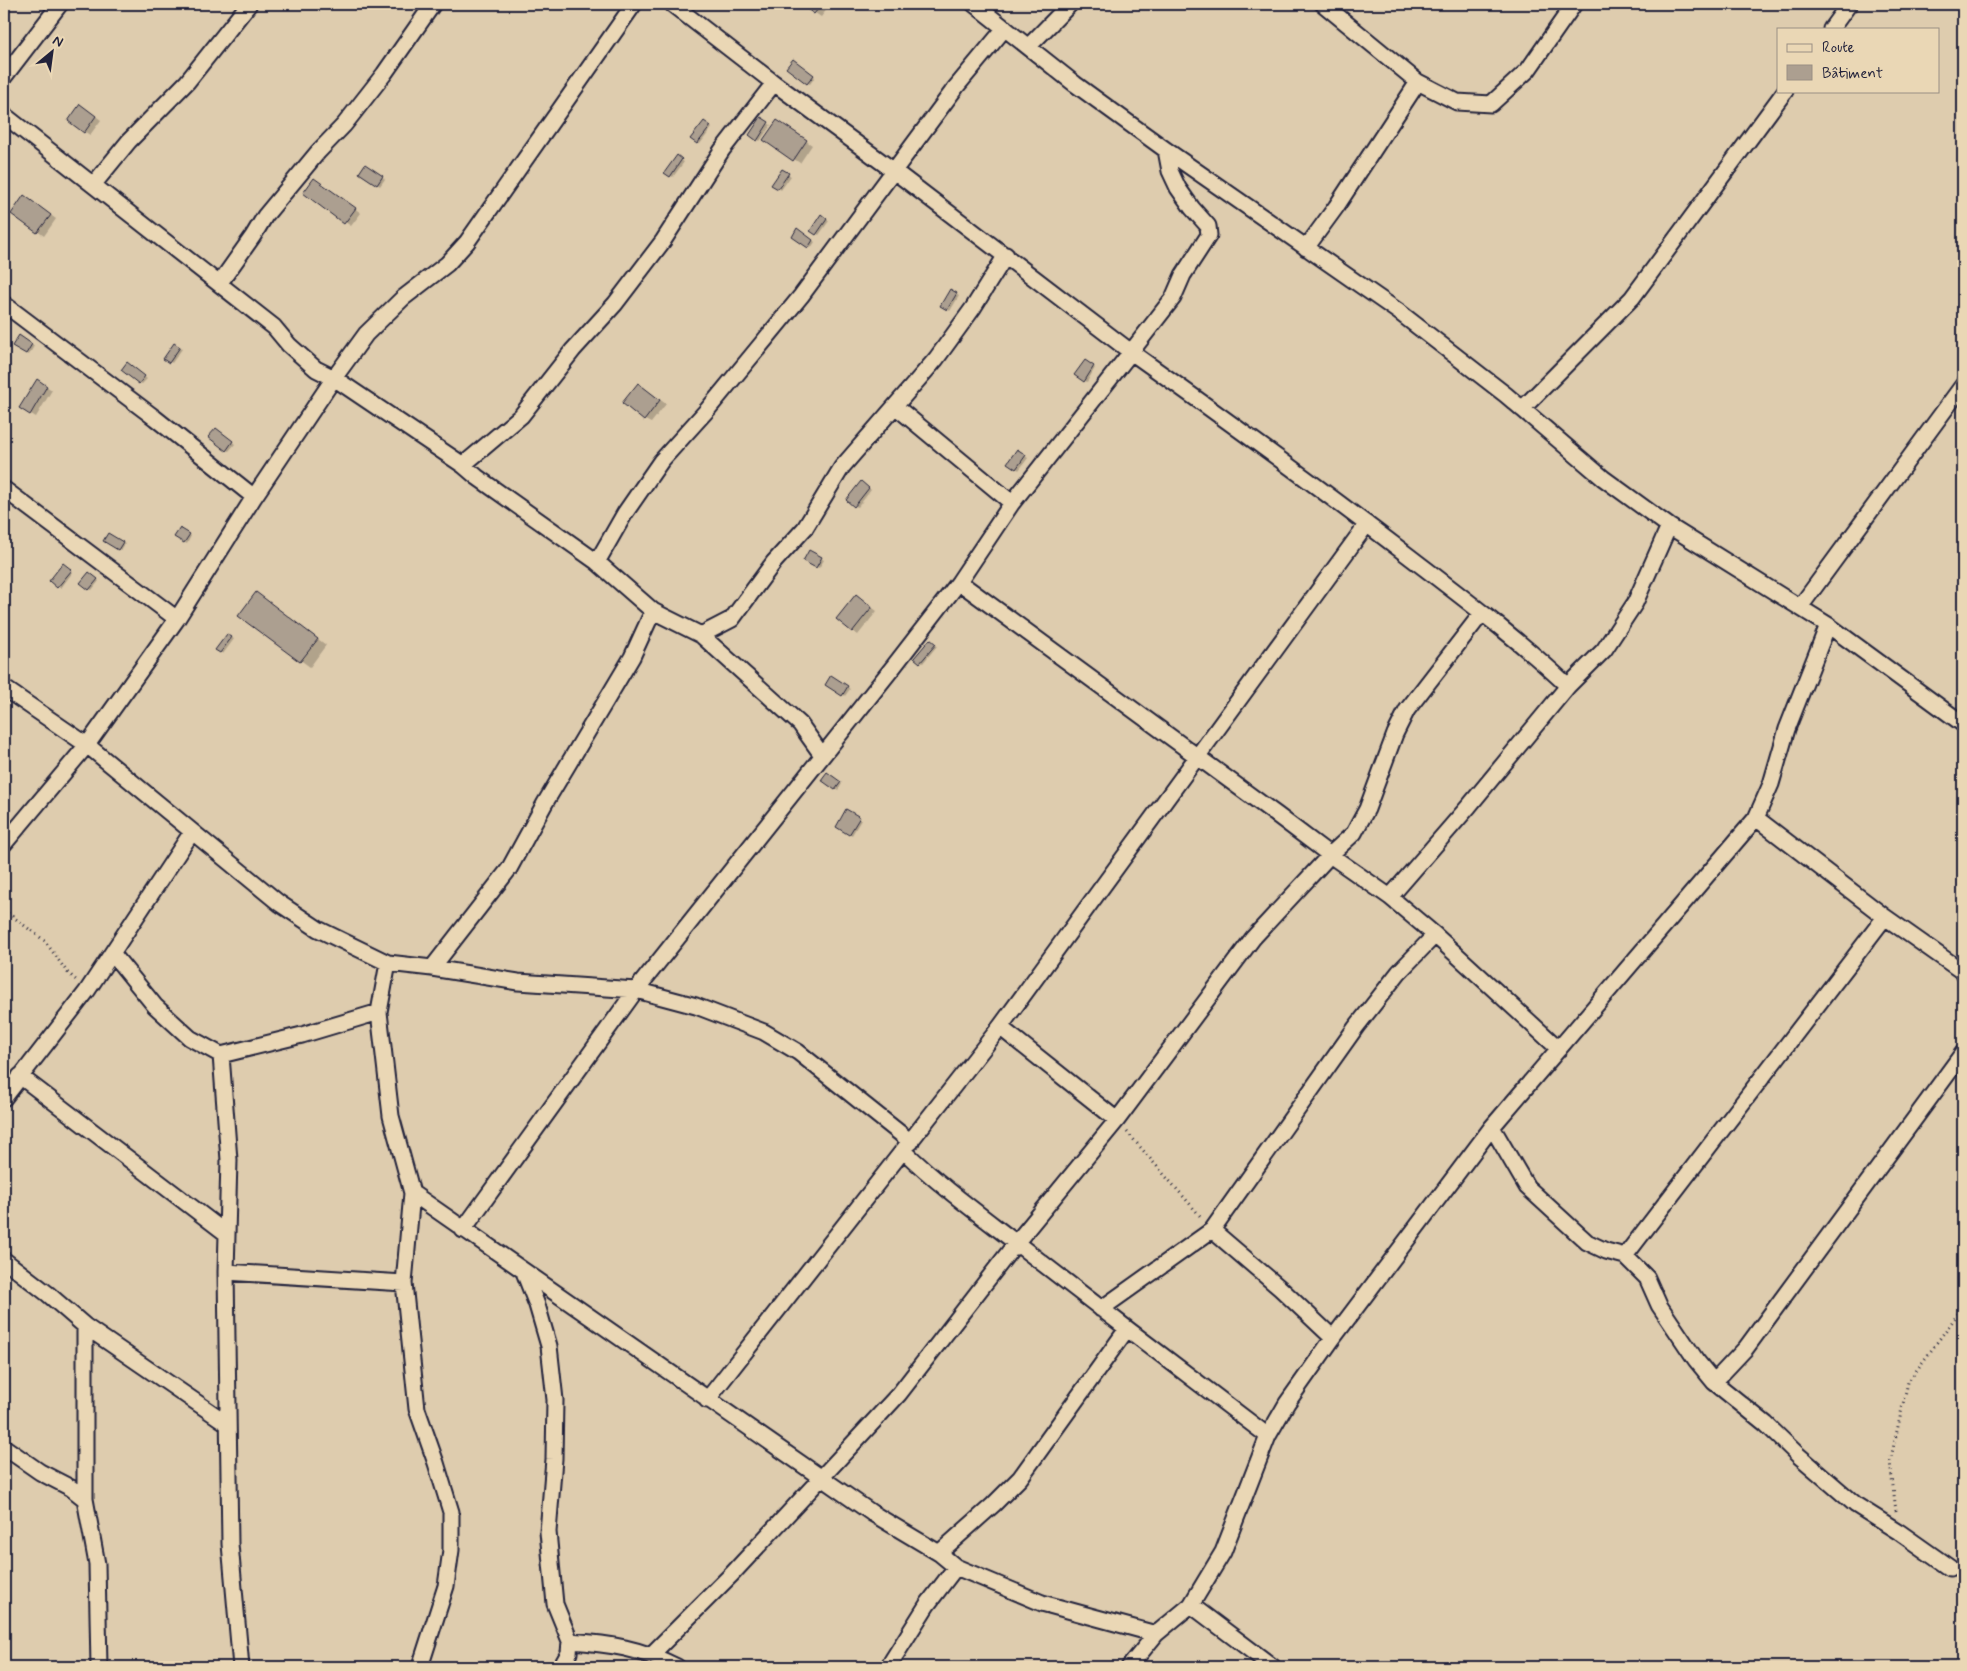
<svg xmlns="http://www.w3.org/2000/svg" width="1967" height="1671" font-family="Mynerve,sans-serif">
<rect width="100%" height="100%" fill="#deccae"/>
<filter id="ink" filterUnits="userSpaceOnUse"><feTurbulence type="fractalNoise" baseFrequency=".02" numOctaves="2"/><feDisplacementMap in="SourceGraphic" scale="10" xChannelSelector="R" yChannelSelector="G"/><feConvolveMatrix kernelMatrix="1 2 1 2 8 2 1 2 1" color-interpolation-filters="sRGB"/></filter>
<g filter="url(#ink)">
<path fill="#0003" d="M802 4H831L821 17Z
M796 62 815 77 810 84 808 83Z
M86 109 101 120 90 135 85 132Z
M761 119 771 125 760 141 751 135Z
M707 124 712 128 700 144 698 143Z
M783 125 812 145 800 163 765 140Z
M677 157 684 162 673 177 666 173Z
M366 166 385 179 380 186 361 173Z
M783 171 791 176 781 190 773 184Z
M320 183 361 213 351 226 345 222Z
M30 200 56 219 44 236 12 213Z
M821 216 829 221 819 235 812 231Z
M798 230 815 242 811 248 793 236Z
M950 290 959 296 950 311 941 305Z
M19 337 34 346 29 355 14 345Z
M174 344 182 349 172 363 165 358Z
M1085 362 1095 368 1087 382 1076 375Z
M129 365 147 379 142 384 140 383Z
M38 381 52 390 36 417 21 408Z
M639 384 666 404 651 423 645 420Z
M218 431 235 444 229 451 226 450Z
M1018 451 1028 458 1019 470 1009 463Z
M864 484 871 490 858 507 855 506Z
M181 529 191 536 187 544 176 537Z
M109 535 125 544 121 550 105 541Z
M810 552 824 560 819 568 805 560Z
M66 566 73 572 61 588 51 581Z
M91 575 99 581 92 590 89 589Z
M257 594 326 645 310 667 240 616Z
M856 596 877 611 858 635 837 619Z
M227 635 234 639 223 654 217 649Z
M933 642 937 646 923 663 920 662Z
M831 677 850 689 845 696 826 684Z
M827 774 842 784 838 790 822 780Z
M846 811 861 820 852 835 837 826Z"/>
<path fill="#ac9f90" stroke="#22223b" d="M800 4H822L814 14Z
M793 59 814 75 807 84 786 68Z
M80 104 96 116 84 133 68 121Z
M761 117 769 122 757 141 749 135Z
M777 120 807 140 793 161 763 140Z
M704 121 711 126 697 144 690 139Z
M677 155 682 159 670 177 664 173Z
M365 164 383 176 377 185 359 173Z
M782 169 789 173 778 189 771 185Z
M314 178 356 208 344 224 303 193Z
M24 195 51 215 37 233 11 214Z
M821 214 827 219 816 235 810 231Z
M797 228 813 240 808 248 792 237Z
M950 289 957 293 947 310 940 306Z
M19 335 32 344 26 354 12 346Z
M174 343 180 347 169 363 163 359Z
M1085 360 1094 366 1084 382 1074 375Z
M127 362 145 376 139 384 121 370Z
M37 379 47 386 30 415 19 408Z
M638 383 660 400 644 421 622 403Z
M216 428 233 441 226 451 208 437Z
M1017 449 1026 455 1016 469 1007 463Z
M861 481 869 488 854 507 846 500Z
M180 528 190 534 184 543 174 537Z
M108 533 123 542 118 550 103 541Z
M809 550 822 557 816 568 803 561Z
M63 563 72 570 57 588 49 581Z
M89 572 98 579 89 590 80 583Z
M256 592 318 639 300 662 238 616Z
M856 594 872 607 852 632 836 619Z
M227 634 232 637 220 653 215 650Z
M930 639 936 644 920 663 914 658Z
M831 675 848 686 842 696 825 685Z
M827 772 841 782 835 790 821 780Z
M846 809 860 817 849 835 836 827Z"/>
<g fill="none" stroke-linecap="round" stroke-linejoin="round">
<g stroke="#22223b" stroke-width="19">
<path id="street" d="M672 4 774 83 894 171 1131 352 1173 298 1183 275 1209 235 1208 226 1192 208 1178 188 1170 171 1166 150
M974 4 1075 84 1166 150 1399 312 1506 395 1603 478 1669 526 1828 625 1963 724
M1323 4 1418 82 1457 102 1491 104 1528 70 1574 4
M1831 29 1849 4
M1028 47 1070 4
M4 77 60 4
M4 115 274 327 289 345 316 369 334 378 463 465 477 477 597 562 653 611 701 635 800 724 822 755
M93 185 129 141 187 82 249 4
M1306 248 1336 207 1418 82
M219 284 253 236 265 216 318 152 344 125 384 74 433 4
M4 304 155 418 254 497
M895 406 1012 503
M1522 409 1632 298 1785 91
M463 465 521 416 573 350 615 304 663 241 722 150 774 83
M4 489 177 619
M597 562 625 513 661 461 708 409 801 296 956 87 1005 28
M959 582 1277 815 1330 855 1390 897 1435 935 1559 1049
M1800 607 1963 385
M701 635 732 619 774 562 805 528 842 467 936 359 973 308 1006 255
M4 688 87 745 279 903 318 929 388 963 432 968 518 982 636 990 696 1006 764 1032 798 1052 911 1142
M1756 818 1885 917 1963 972
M4 844 87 745 177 619 254 497 334 378 366 334 403 298 447 264 467 242 634 4
M1390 897 1469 806 1568 686 1604 650 1635 603 1669 526
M112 953 155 1006 190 1038 221 1055 302 1035 379 1012
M388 963 379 1012 391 1116 412 1193 404 1283 417 1409 436 1463 451 1512V1550L446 1586 420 1667
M432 968 509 869 545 803 632 657 653 611
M1000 1027 1117 1120
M221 1055 229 1160 226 1272 230 1544 241 1667
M20 1076 227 1234
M4 1098 87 991 192 832
M1492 1127 1527 1187 1587 1242 1606 1251 1625 1256 1647 1278 1659 1305 1696 1360 1714 1382 1766 1424 1798 1455 1856 1505 1899 1532 1950 1568
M904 1151C941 1187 983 1217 1024 1249 1105 1312 1186 1374 1268 1436
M412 1193 872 1513 939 1553 956 1567 1042 1603 1156 1634
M463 1230 636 990 894 666 959 582 1012 503 1131 352C1224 418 1316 485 1406 554 1462 597 1517 638 1568 686
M1212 1230 1281 1289 1333 1338
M1625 1256 1885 917
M4 1260 48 1294 85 1326 228 1424
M226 1272 404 1283
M524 1272 537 1305 549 1346 555 1400 554 1459 548 1532 555 1604 570 1641 569 1653 561 1667
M1101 1309 1212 1230 1356 1027 1399 972 1435 935
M85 1326V1499L97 1564 99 1667
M1714 1382 1746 1348 1963 1053
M707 1400 1000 1027 1367 524
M4 1447 40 1472 71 1488 85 1499
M939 1553 993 1505 1020 1478 1127 1329
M1191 1605 1273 1667
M570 1641C611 1644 640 1648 677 1667
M652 1654 732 1574 899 1394 1016 1243 1117 1120 1253 938 1330 855 1354 833 1367 809 1395 734 1407 710 1482 613
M888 1667 927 1605 956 1567
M1129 1667 1156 1634 1191 1605 1223 1552 1268 1436 1287 1403 1333 1338 1492 1127 1756 818 1771 784 1787 729 1828 625"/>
</g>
<path stroke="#22223b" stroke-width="3" stroke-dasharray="1 4" stroke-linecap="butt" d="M4 910 45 941 67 972 76 980
M1127 1132 1202 1218
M1896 1511 1890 1462 1908 1382 1963 1307"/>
<use href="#street" stroke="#ead7b5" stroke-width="15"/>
</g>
</g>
<rect width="1967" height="1671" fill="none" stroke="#ead7b5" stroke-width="20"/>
<rect x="10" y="10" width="1947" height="1651" fill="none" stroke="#22223b" stroke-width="2" filter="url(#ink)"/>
<rect x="1777" y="28" width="162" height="65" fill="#ead7b5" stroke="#9a8f84"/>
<rect x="1787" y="44" width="25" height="8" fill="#ead7b5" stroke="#9a8f84"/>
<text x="1822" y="52" font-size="15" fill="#22223b">Route</text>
<rect x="1787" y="65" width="25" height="15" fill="#ac9f90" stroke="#9a8f84"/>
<text x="1822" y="78" font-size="15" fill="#22223b">Bâtiment</text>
<g transform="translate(52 52) rotate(29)" stroke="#ead7b5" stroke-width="4" paint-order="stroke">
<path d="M0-4L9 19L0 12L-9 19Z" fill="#22223b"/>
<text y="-8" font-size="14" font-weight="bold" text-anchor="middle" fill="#22223b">N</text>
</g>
</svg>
